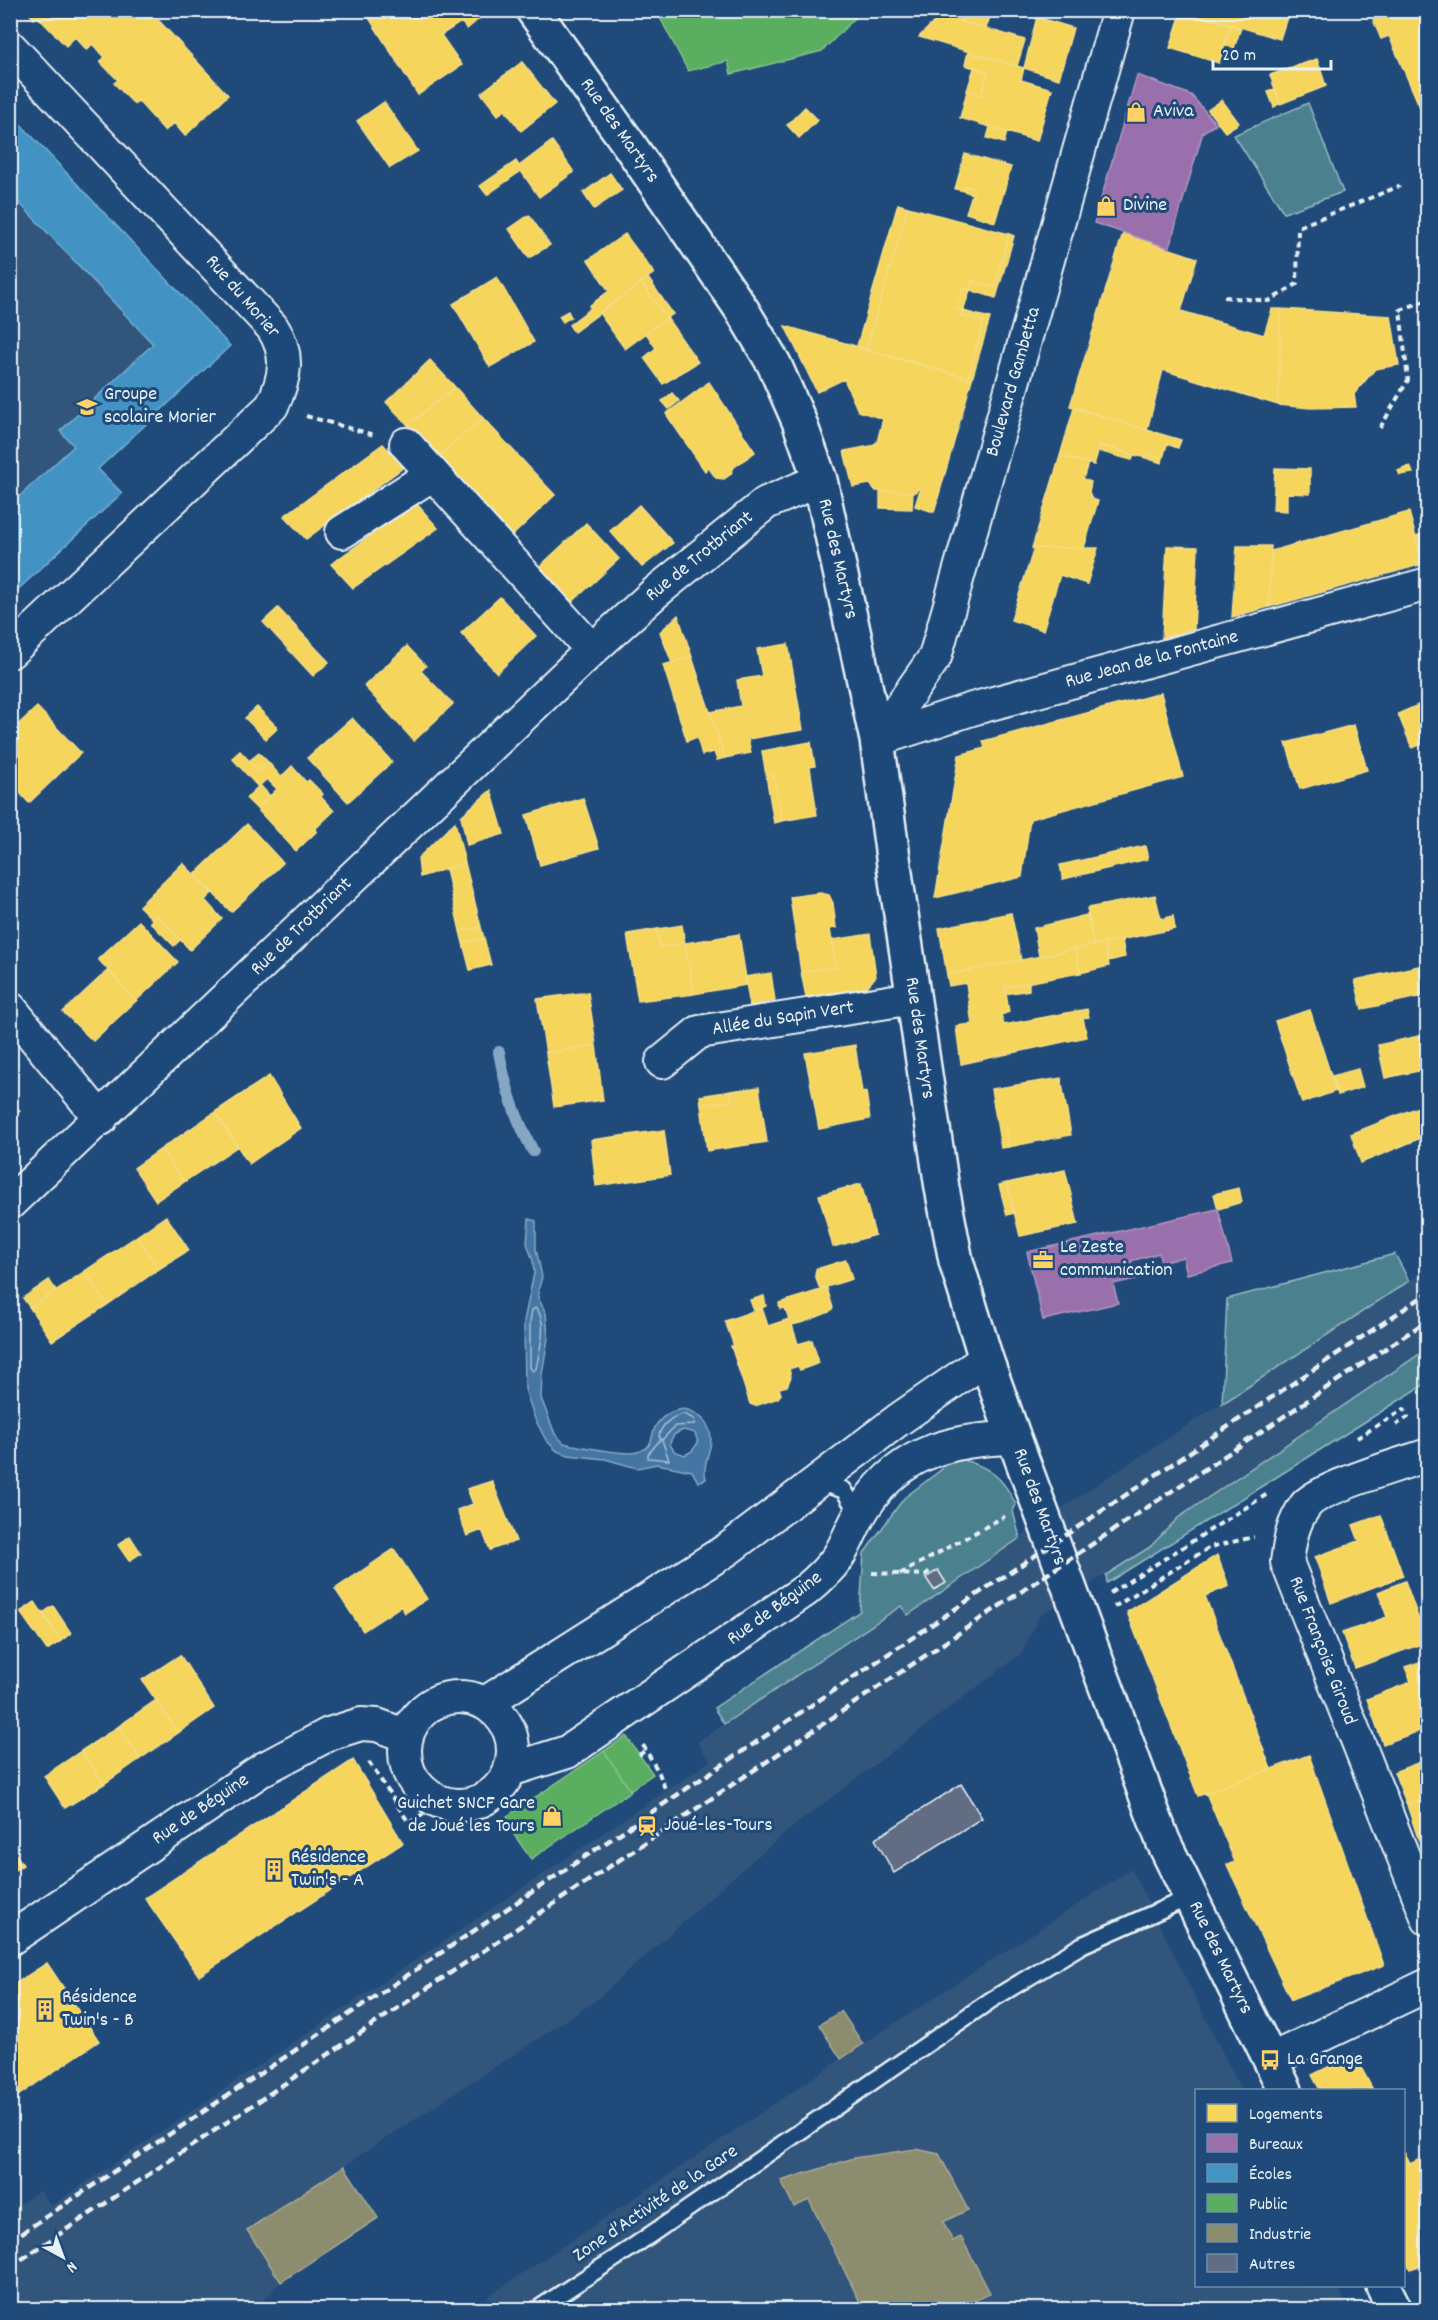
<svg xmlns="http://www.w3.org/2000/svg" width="1438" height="2320" font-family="Dekko,sans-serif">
<rect width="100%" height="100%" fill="#1f4a7a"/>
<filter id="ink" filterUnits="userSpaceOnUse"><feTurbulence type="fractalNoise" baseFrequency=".0167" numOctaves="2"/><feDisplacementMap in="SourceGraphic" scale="12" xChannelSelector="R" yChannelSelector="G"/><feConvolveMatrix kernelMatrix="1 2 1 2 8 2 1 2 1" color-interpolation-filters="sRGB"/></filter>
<g filter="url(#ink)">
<path fill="#33547c" d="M11 114 230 346 99 469 122 493 11 597Z
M1427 1269V1349L1178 1518 1150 1547 1040 1615 1022 1653 798 1823 746 1866 594 2002 344 2166 378 2218 281 2282 254 2309 11 2310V2210L40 2190 51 2206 710 1761 697 1742 901 1606 908 1614 1090 1489Z
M1132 1869 1241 2090H1196V2286H1337L1349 2309 468 2310 863 2044Z"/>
<path fill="#4c818f" stroke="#9ab9c4" stroke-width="1.5" d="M1308 103 1343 192 1284 213 1234 135Z
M1395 1254 1409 1281 1222 1404 1227 1299Z
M1427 1349V1383L1107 1583 1106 1575 1150 1547 1178 1518Z
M960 1459C990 1467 1003 1477 1016 1505L1013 1511 1020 1538 908 1615 901 1606 724 1724 714 1708 860 1611 864 1553 904 1498 942 1469 938 1461Z"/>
<path fill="#4575a2" stroke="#86a7c4" stroke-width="1.5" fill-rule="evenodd" d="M529 1219 536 1221V1249L542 1277 538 1291V1298L546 1313 548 1338 542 1374 541 1398 555 1434 564 1443 572 1445C586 1447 625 1456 637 1452 656 1447 649 1436 657 1424 665 1413 681 1405 693 1412 700 1415 706 1422 709 1429 716 1447 701 1461 706 1479L698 1482 692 1471 657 1464 637 1468 605 1459 568 1455 557 1451 546 1440 535 1419 525 1389 524 1321 534 1273 533 1261 527 1243ZM684 1430 695 1433 698 1443 692 1451 685 1455 674 1451 670 1444C671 1436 676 1432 684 1430Z"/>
<path fill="#f6d55c" stroke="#f2dd8b" stroke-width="1.5" d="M26 10H149L228 95 185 136 174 123 165 131 138 101 134 104 114 83 118 80 100 62 105 57 92 44 87 50 75 37 66 46 37 16 34 19Z
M364 10H482L485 14 467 29 461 22 441 35 462 65 418 95Z
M963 10H979L991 14 986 28 959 21Z
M1182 10 1231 25 1219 63 1170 48Z
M1184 10H1277L1288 14 1280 39Z
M1378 10H1428V126L1389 36 1381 39 1373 20 1381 17Z
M941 15 1025 40 1017 66 919 37Z
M1037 17 1073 28 1059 79 1024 68Z
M1231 25 1241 28 1234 48 1224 45Z
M968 52 1024 68 1021 80 1052 89 1037 141 960 118 967 91 981 95 988 72 965 65Z
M1317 59 1326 86 1280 104 1270 75Z
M522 62 555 104 521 131 505 110 498 115 481 93Z
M974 68 988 72 981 95 967 91Z
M1275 89 1280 103 1274 107 1268 92Z
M1222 100 1239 123 1225 132 1208 110Z
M384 102 418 151 390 168 357 121Z
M805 107 818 120 799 138 787 125Z
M990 127 1007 132 1004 143 987 138Z
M1428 127V147L1419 130Z
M552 141 574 172 539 197 521 171 487 195 480 186 516 161 519 166Z
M965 154 1011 167 995 222 966 213 974 188 966 186 964 191 955 189Z
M610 173 622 190 594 209 583 193Z
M966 186 974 188 972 194 964 191Z
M898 204 908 207 866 350 857 346Z
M908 207 1009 234 995 287 972 281 970 290 963 289 956 308 963 311 961 316 984 321 968 378 866 350Z
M529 215 550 245 529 258 509 229Z
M1123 233 1197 258 1181 311 1264 335 1272 309H1281L1278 405 1163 370 1147 430 1070 406Z
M625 234 654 273 574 332 569 325 591 308 589 306 609 291 588 260Z
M1009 234 1014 236 996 298 970 290 972 281 995 287Z
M497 277 534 342 490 367 453 304Z
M648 278 673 314 667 318 641 283Z
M641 283 667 318 625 349 599 313Z
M963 289 970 290 963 311 956 308Z
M1281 309 1391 316 1399 365 1375 369 1354 394 1356 407 1311 408 1278 405Z
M568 311 571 317 563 322 559 316Z
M963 311 990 318 972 379 968 378 984 321 961 316Z
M667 318 698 362 663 384 644 358 656 348 646 333Z
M785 326 972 379 934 512 915 506 921 487 915 492 876 491 870 484 853 487 844 451 871 446 877 442 883 419 858 411 844 379 817 392Z
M430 360 455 387 408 425 386 402Z
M709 382 755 452 733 468 731 474 724 479 716 478 708 467 705 471 666 414Z
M455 387 483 418 438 457 408 425Z
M672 393 679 401 669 409 662 401Z
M1428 394V414H1427L1424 406 1425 405 1423 395Z
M1074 408 1147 430 1181 440 1178 448 1167 444 1163 458 1148 453 1146 458 1100 445 1094 465 1060 456Z
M483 418 555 495 512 536 438 457Z
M383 444 404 467 306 539 284 516Z
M1100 445 1134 455 1132 460 1098 451Z
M1148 453 1163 458 1162 463 1146 458Z
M1060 456 1088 463 1083 479 1091 482 1089 492 1092 499 1098 501 1084 548H1032Z
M1410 466 1413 473 1400 475 1398 471Z
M1275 468 1310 469V494L1287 493V511L1273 510Z
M880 491 913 492 912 509 880 508Z
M416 503 438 528 353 588 331 564Z
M639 505 673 543 642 567 610 531Z
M1409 512 1423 564 1269 607 1271 551Z
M586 523 619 559 569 605 537 569Z
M1428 533V562L1423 564 1415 536Z
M1167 546 1198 547 1194 629 1162 638Z
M1237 546H1271L1269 607 1232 617Z
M1034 548H1098L1087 584 1060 575 1043 630 1011 620Z
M500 597 536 636 497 673 461 633Z
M278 608 329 662 313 676 263 622Z
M678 615 692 657 672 663 660 632Z
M788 644 803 730 748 739 751 753 725 758 710 712 741 706 737 680 762 676 757 649Z
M407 646 426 666 421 671 453 704 414 741 364 686Z
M692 657 710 712 725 758 717 760 714 752 702 755 697 737 687 741 663 665Z
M1161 693 1183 777 1030 819 1022 877 935 898 959 755 985 748 983 741Z
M1426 699 1428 742 1412 748 1398 714 1423 703 1422 700Z
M37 707 81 753 29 803 10 782V732Z
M257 707 278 728 266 739 245 718Z
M352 718 392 762 348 802 307 758Z
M1354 725 1367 770 1300 789 1286 743Z
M811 742 815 766 810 767 817 815 782 821 773 774 766 775 762 751Z
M240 751 259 771 269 763 281 777 292 766 306 782 309 780 323 794 321 797 334 811 315 829 317 831 296 851 257 809 277 789 267 779 258 787 232 758Z
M259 753 269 763 259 771 249 761Z
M773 774 782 821 774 823 766 775Z
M260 785 270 796 257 809 246 798Z
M491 790 504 834 467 845 461 816Z
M583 798 599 848 540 865 526 815Z
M455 822 465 863 420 877 418 858Z
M247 824 283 863 231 912 195 874Z
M1145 846 1148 859 1063 879 1060 865Z
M183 863 212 893 205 900 222 919 190 950 157 915 153 920 139 906Z
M465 863 481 927 460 931 446 869Z
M820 893 829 895 833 903 836 928 830 929 836 967 801 972 790 897Z
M1155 895 1161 919 1173 916 1175 929 1094 945 1087 908Z
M1011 913 1021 960 947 975 939 928Z
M157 915 180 940 174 946 150 922Z
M1087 915 1094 945 1039 956 1034 928Z
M139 921 178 962 136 1001 98 959Z
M682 925 685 943 660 947 657 929Z
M481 927 484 938 463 943 460 931Z
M657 929 660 947 685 943 694 994 638 1001 627 934Z
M739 934 747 985 694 994 685 943Z
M870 934 876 976 867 987 806 997 801 972 836 967 832 940Z
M484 938 491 965 470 970 463 943Z
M1122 940 1125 957 1108 961 1105 943Z
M1105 943 1109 966 1080 973 1076 949Z
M1076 949 1080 973 1005 987 1009 1012 1001 1015 1004 1025 1087 1009 1089 1017 1083 1018 1087 1037 961 1064 956 1026 972 1024 966 983 949 986 947 975Z
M1428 964V995L1362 1009 1355 980Z
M108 970 136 1001 93 1041 63 1012Z
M771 973 775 1001 750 1006 745 977Z
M1029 983V990L1006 994 1005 987Z
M588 992 596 1045 546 1053 537 999Z
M1310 1010 1336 1091 1302 1103 1275 1021Z
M1428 1034V1069L1385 1078 1378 1045Z
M596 1045 603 1100 554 1107 546 1053Z
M855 1045 862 1092H866L870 1119 819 1129 805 1053Z
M1358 1069 1363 1087 1338 1095 1332 1076Z
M269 1076 301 1128 249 1164 215 1112Z
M1061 1078 1071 1135 1008 1147 1005 1123 997 1124 991 1089Z
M759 1087 767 1142 707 1151 701 1105 732 1101 731 1091Z
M731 1091 732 1101 701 1105 700 1096Z
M10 1101 20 1111 10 1120Z
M1428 1103V1135L1361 1163 1351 1134Z
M215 1112 238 1146 184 1182 161 1149Z
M1005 1123 1008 1147 1001 1148 997 1124Z
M664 1130 670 1175 596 1186 591 1140Z
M161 1149 184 1182 156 1201 134 1168Z
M1065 1170 1078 1224 1020 1236 1007 1183Z
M1007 1183 1014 1213 1007 1215 999 1185Z
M861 1184 875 1235 833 1247 819 1195Z
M1239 1188 1242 1202 1218 1209 1214 1194Z
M166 1216 189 1250 159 1269 137 1236Z
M137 1236 159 1269 107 1305 85 1271Z
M846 1260 852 1279 820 1289 815 1276 816 1269Z
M85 1271 107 1305 52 1341 30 1308Z
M49 1280 56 1290 30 1308 23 1298Z
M827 1288 833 1308 829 1312 804 1322 792 1325 798 1344 812 1340 819 1363 800 1370 798 1366 789 1369 791 1377 787 1386 779 1388 781 1394 778 1398 755 1406 750 1404 731 1346H734L725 1321 762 1308 768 1326 789 1319 785 1308 780 1309 779 1303Z
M764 1296 766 1306 754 1311 750 1300Z
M492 1481 516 1541 490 1550 482 1530 467 1536 457 1510 473 1504 467 1489Z
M1381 1515 1403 1576 1331 1603 1315 1557 1359 1541 1353 1525Z
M130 1536 141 1553 129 1561 118 1545Z
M394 1549 427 1599 405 1613 401 1606 363 1631 335 1589Z
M1217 1555 1229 1586 1205 1596 1271 1769 1198 1796 1127 1612Z
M1405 1581 1427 1642 1355 1668 1342 1633 1387 1617 1378 1592Z
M35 1602 61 1641 47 1650 20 1612Z
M53 1606 71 1633 61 1641 43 1613Z
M180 1655 214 1708 178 1733 142 1680Z
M1428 1659V1728L1383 1744 1367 1699 1411 1682 1405 1667Z
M156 1700 178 1733 140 1759 119 1726Z
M119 1726 140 1759 104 1784 81 1751Z
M81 1751 104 1784 65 1808 44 1776Z
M1309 1755 1384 1965 1291 2000 1227 1865 1235 1862 1206 1793Z
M1428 1759V1798L1407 1805 1394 1772Z
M353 1760 403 1843 199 1976 145 1898Z
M1428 1798V1838L1419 1841 1407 1805Z
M10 1845 23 1865 10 1873Z
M47 1963 99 2041 10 2101V1987Z
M1354 2054 1373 2090H1320L1312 2075Z
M1404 2152 1410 2164 1404 2167Z
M1428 2155V2263L1410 2269 1404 2257V2167Z"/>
<path fill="#9970ab" stroke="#b197c2" stroke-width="1.5" d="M1137 75 1191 95 1216 124 1203 132 1169 248 1094 223Z
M1218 1209 1232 1263 1187 1274 1183 1257 1161 1263 1159 1253 1131 1261 1136 1279 1113 1284 1118 1303 1043 1320 1027 1252Z"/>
<path fill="#4393c3" stroke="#74afd3" stroke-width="1.5" d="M12 115 230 346 98 469 122 493 10 597V505L74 446 60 431 153 344 10 193Z"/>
<path fill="#5aae61" stroke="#85c28e" stroke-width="1.5" d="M656 10H863L822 51 731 74 728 61 688 71Z
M626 1736 653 1774 630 1790 604 1751Z
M604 1751 631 1791 531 1859 503 1819Z"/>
<path fill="#8c8c6e" stroke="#a8aa97" stroke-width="1.5" d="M841 2011 863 2044 841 2059 819 2025Z
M916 2149 939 2154 968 2210 943 2222 953 2241 961 2237 990 2293 956 2310H864L809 2200 794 2207 781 2181 854 2158Z
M344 2166 378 2218 281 2282 247 2230Z"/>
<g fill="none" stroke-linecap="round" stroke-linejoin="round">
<path stroke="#a7bfd6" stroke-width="1.5" d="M536 1308C549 1323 539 1351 536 1369L533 1371 530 1368V1322L532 1310Z
M684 1414 694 1419 695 1423 693 1425 675 1426 662 1440 669 1460 648 1458V1454L661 1439 659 1436C661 1425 672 1416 684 1414Z"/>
<path stroke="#86a7c4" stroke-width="12" d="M499 1052C505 1088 516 1119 533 1151"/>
</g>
<path fill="#626c82" stroke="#e8f1f8" stroke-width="1.5" d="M938 1570 946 1583 934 1590 926 1578Z
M961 1784 982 1818 894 1873 875 1839Z"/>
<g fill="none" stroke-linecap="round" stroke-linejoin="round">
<g stroke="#e8f1f8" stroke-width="20">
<path id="lane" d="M818 1482 844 1490 859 1516
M536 2310 631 2248 991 2000 1082 1945 1190 1897"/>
</g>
<g stroke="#e8f1f8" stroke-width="36">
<path id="street" d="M10 47 272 327C290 354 286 377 272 406L10 652
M406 444 592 650
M342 532 433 474
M877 740 935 657 1119 10
M877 740 972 709 1428 584
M10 1008 101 1119
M662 1062 699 1032 913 998
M10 1203 592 650 656 592 766 503 820 480
M1428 1455C1404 1463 1316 1489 1305 1506 1292 1524 1290 1541 1287 1562L1428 1919
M405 1751a54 54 0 1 1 108 0a54 54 0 1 1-108 0Z
M485 1703 728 1549 898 1420 986 1359
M510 1770 567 1752 806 1590C818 1580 829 1570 838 1557 846 1545 851 1530 859 1516 894 1454 947 1439 1014 1438
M10 1939 263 1769 329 1734 361 1724 377 1725 407 1736
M1270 2060 1428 1985"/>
</g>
<g stroke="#e8f1f8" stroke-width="38">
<path id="secondary" d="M533 10 628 143 742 310 774 364 799 421 820 480 877 740 897 887 942 1188 956 1261 986 1359 1014 1438 1163 1841 1285 2090
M1383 2286 1395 2310"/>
</g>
<path stroke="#e8f1f8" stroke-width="4" stroke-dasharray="6 4.5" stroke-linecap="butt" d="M1224 297 1269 301 1297 284 1298 227 1400 186
M306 416 374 435
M1380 428 1408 380 1400 310 1428 300
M1357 1438 1404 1409 1408 1417 1396 1425
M872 1573 925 1575 933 1569
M900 1574 1005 1516
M1110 1593 1269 1493
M1114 1607 1210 1547 1254 1537
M643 1745 659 1773 666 1791
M639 1755 646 1750
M369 1762 409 1823 441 1802"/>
<use href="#lane" stroke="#1f4a7a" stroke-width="15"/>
<use href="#street" stroke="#1f4a7a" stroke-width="32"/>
<use href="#secondary" stroke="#1f4a7a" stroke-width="33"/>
<path stroke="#e8f1f8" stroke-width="4.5" stroke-dasharray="9 4.5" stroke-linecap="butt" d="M10 2241 1428 1293
M10 2267 1428 1320"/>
</g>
</g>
<defs>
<g id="shop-bare" transform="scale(1.62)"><path d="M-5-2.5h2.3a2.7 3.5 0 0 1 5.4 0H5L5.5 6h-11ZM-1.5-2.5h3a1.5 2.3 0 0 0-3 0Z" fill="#ffd166" stroke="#1f4a7a" stroke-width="2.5" paint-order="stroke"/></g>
<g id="school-bare" transform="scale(1.62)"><path d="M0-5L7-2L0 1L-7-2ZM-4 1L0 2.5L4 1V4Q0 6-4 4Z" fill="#ffd166" stroke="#1f4a7a" stroke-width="2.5" paint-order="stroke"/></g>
<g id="office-bare" transform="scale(1.62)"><path d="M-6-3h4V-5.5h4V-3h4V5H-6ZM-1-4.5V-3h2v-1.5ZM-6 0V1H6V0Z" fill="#ffd166" stroke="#1f4a7a" stroke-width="2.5" paint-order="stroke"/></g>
<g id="station-bare" transform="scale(1.62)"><path d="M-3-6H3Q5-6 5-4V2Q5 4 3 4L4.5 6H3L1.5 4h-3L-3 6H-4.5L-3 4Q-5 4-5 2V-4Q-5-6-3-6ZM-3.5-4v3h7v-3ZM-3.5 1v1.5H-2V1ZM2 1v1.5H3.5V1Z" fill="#ffd166" stroke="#1f4a7a" stroke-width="2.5" paint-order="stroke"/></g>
<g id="building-bare" transform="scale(1.62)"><path d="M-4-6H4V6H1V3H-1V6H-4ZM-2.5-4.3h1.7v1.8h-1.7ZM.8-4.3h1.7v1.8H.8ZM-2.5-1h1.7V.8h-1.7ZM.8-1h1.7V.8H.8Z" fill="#ffd166" stroke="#1f4a7a" stroke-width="2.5" paint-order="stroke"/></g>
<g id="bus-bare" transform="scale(1.62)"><path d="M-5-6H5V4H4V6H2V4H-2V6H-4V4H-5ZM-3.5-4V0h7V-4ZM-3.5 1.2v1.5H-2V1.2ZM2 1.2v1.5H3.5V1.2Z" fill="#ffd166" stroke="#1f4a7a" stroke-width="2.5" paint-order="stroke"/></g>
</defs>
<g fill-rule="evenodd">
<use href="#shop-bare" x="1136" y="112"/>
<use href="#shop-bare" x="1106" y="206"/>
<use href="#school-bare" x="87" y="407"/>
<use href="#office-bare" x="1043" y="1260"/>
<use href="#shop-bare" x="552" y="1816"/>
<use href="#station-bare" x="647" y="1826"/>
<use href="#building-bare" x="274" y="1870"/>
<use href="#building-bare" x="45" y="2010"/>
<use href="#bus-bare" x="1270" y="2060"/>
</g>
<g text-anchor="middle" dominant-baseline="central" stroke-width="6" stroke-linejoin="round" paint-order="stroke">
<g font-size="20" fill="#e8f1f8" stroke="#1f4a7a" text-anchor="start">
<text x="1153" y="112">Aviva</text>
<text x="1123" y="206">Divine</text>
<text x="104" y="395">Groupe<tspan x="104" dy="23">scolaire Morier</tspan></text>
<text x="1060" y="1248">Le Zeste<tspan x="1060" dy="23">communication</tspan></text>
<text x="535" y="1804" text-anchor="end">Guichet SNCF Gare<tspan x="535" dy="23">de Joué les Tours</tspan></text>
<text x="664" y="1826">Joué-les-Tours</text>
<text x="291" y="1858">Résidence<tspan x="291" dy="23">Twin's - A</tspan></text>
<text x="62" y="1998">Résidence<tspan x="62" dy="23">Twin's - B</tspan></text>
<text x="1287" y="2060">La Grange</text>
</g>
<g font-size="20" fill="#e8f1f8" stroke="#1f4a7a">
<text transform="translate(619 131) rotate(55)">Rue des Martyrs</text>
<text transform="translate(242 297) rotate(49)">Rue du Morier</text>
<text transform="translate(1014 382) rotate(-74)">Boulevard Gambetta</text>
<text transform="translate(700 557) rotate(-39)">Rue de Trotbriant</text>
<text transform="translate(837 559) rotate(77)">Rue des Martyrs</text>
<text transform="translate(1152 660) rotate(-15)">Rue Jean de la Fontaine</text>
<text transform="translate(302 927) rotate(-44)">Rue de Trotbriant</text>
<text transform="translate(783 1019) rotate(-9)">Allée du Sapin Vert</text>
<text transform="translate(919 1038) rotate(82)">Rue des Martyrs</text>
<text transform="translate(1039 1507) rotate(70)">Rue des Martyrs</text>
<text transform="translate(775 1609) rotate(-36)">Rue de Béguine</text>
<text transform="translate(1322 1651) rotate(69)">Rue Françoise Giroud</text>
<text transform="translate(201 1810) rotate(-34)">Rue de Béguine</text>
<text transform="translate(1220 1958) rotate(64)">Rue des Martyrs</text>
<text transform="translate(656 2204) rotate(-34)">Zone d’Activité de la Gare</text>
</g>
</g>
<rect width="1438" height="2320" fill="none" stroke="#1f4a7a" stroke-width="36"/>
<rect x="18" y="18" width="1402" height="2284" fill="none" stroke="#e8f1f8" stroke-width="2" filter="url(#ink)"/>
<rect x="1195" y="2089" width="210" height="198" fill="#1f4a7a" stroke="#6f8dac" stroke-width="1.5"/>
<rect x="1207" y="2104" width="30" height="18" fill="#f6d55c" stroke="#6f8dac" stroke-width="1.5"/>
<text x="1249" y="2119" font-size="18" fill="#e8f1f8">Logements</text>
<rect x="1207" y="2134" width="30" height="18" fill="#9970ab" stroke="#6f8dac" stroke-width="1.5"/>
<text x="1249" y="2149" font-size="18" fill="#e8f1f8">Bureaux</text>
<rect x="1207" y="2164" width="30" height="18" fill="#4393c3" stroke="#6f8dac" stroke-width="1.5"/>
<text x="1249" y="2179" font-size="18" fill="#e8f1f8">Écoles</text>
<rect x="1207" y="2194" width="30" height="18" fill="#5aae61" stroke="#6f8dac" stroke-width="1.5"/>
<text x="1249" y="2209" font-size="18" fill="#e8f1f8">Public</text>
<rect x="1207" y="2224" width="30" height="18" fill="#8c8c6e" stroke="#6f8dac" stroke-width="1.5"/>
<text x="1249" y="2239" font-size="18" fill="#e8f1f8">Industrie</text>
<rect x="1207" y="2254" width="30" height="18" fill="#626c82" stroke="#6f8dac" stroke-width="1.5"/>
<text x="1249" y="2269" font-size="18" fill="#e8f1f8">Autres</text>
<g transform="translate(63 2257) rotate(139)" stroke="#1f4a7a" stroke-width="4.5" paint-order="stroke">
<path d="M0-4.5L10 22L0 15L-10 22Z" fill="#e8f1f8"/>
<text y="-9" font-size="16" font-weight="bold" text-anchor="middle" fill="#e8f1f8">N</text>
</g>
<path d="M1213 60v9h118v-9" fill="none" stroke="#e8f1f8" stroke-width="3"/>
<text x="1222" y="60" font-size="18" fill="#e8f1f8" stroke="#1f4a7a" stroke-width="4.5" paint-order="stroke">20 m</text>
</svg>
